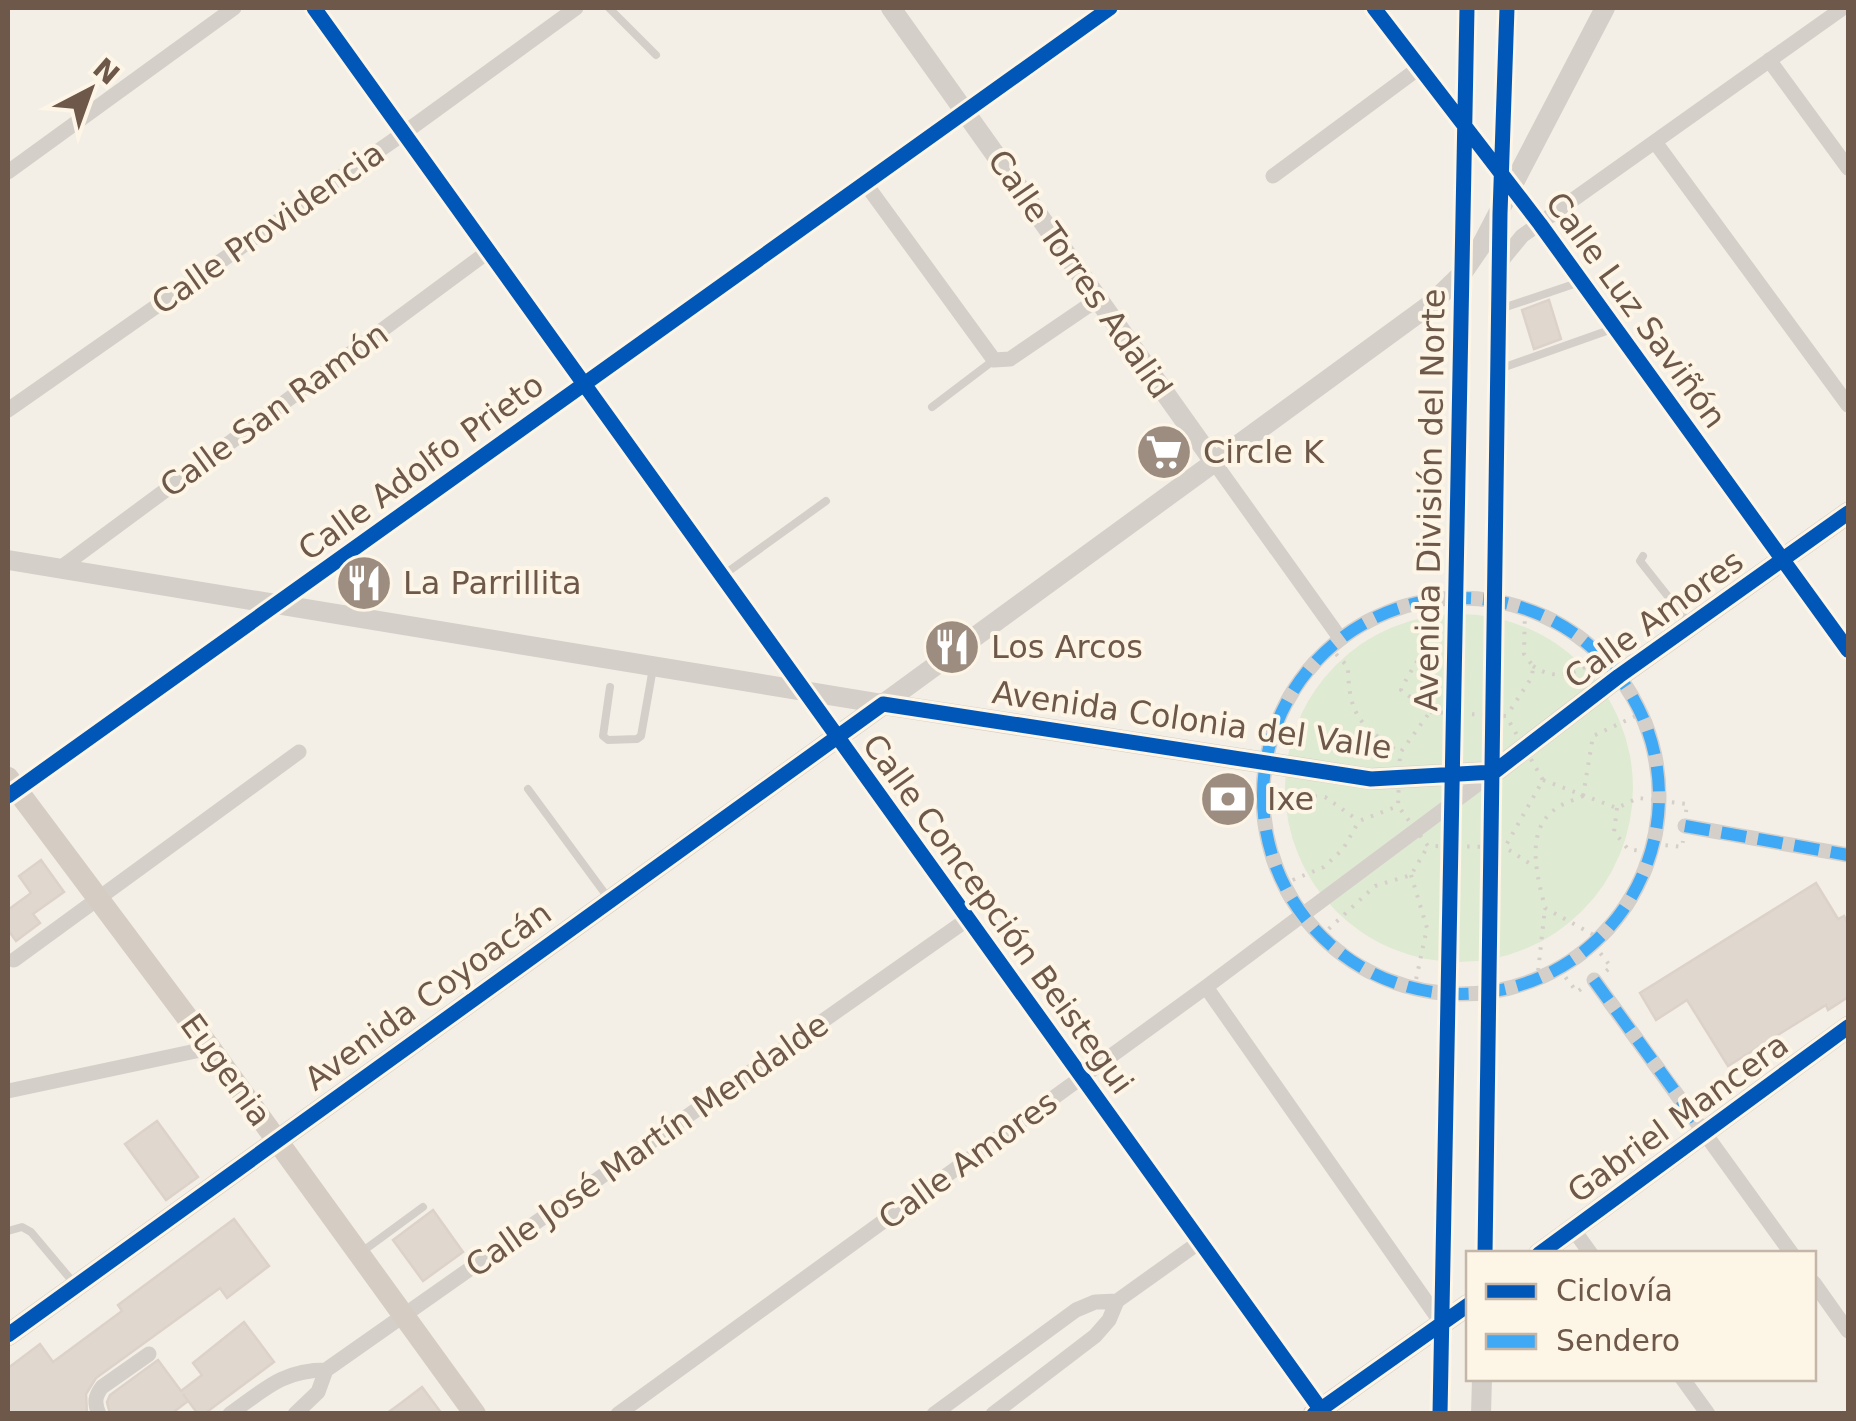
<svg xmlns="http://www.w3.org/2000/svg" width="1856" height="1421" font-family="'DejaVu Sans',sans-serif">
<rect width="100%" height="100%" fill="#f4efe6"/>
<path fill="#dfead2" d="M1285 788a174 174 0 1 1 348 0a174 174 0 1 1-348 0Z"/>
<path fill="#e0d7cf" stroke="#dcd2c9" stroke-width="2.5" d="M1549 300 1561 339 1534 349 1522 310Z
M41 860 64 892 33 914 40 923 16 941 8 930V910L31 893 19 876Z
M1816 883 1838 919 1844 916 1848 924V997L1828 1010 1826 1005 1728 1066 1687 1000 1656 1020 1640 993Z
M157 1121 198 1177 166 1200 125 1144Z
M433 1210 463 1252 423 1281 393 1240Z
M234 1219 269 1266 227 1298 220 1288 96 1378 86 1394 87 1414H8V1368L40 1344 53 1362 122 1311 118 1305Z
M244 1322 274 1362 204 1414H198L183 1394 188 1401 171 1414H110L107 1402 110 1395 158 1360 181 1391 202 1375 193 1363Z
M422 1387 442 1414H386L401 1403Z"/>
<g fill="none" stroke-linecap="round" stroke-linejoin="round">
<path stroke="#d5cfc9" stroke-width="4" stroke-dasharray="2.5 8" stroke-linecap="butt" d="M1414 603C1441 646 1418 652 1401 690L1430 712
M1336 654 1348 667C1349 718 1361 725 1400 753
M1533 666C1557 683 1581 672 1602 656
M1511 709 1532 677 1533 666 1524 654 1525 608
M1430 712 1506 716 1543 780 1505 847 1428 846 1398 806 1400 753Z
M1543 780 1617 808 1638 798 1687 804 1686 812
M1262 793 1325 797 1359 821
M1583 796C1574 800 1561 804 1554 810 1524 833 1538 878 1545 908L1601 939
M1583 796 1593 736 1642 713
M1617 808 1614 832 1628 849 1653 853
M1655 844 1682 847 1683 841
M1509 850 1535 867
M1411 875 1427 928 1414 989
M1283 884 1324 867 1343 849 1359 821 1398 806
M1321 936 1375 886 1411 875 1428 846
M1594 945 1611 967 1605 972
M1559 969 1577 992 1581 989
M1537 981 1545 908"/>
<path stroke="#d5cfca" stroke-width="8" d="M609 8 656 55
M1503 308 1580 282
M1502 368 1615 328
M932 407 994 360
M1643 556 1640 561 1689 623
M722 576 826 501
M610 687 603 736 608 740 637 739 641 736 653 668
M528 789 609 899
M8 1231 22 1227 31 1232 73 1282
M363 1251 423 1207"/>
<path stroke="#d5cfca" stroke-width="15" d="M314 8 1324 1414
M1374 8 1540 224 1848 650
M1769 60 1848 168
M1655 142 1848 405
M8 172 234 8
M1273 176 1419 68
M865 183 994 360 1010 359 1098 299
M1499 264 1522 236 1843 8
M8 410 404 133 576 8
M1214 462 1340 638
M59 569 489 251
M1263 796a198 198 0 1 1 396 0a198 198 0 1 1-396 0Z
M1685 826 1848 855
M14 960 299 752
M1594 980 1792 1254
M1206 987 1442 1324
M8 1091 210 1048
M1573 1229 1591 1254
M1814 1283 1848 1331
M1682 1378 1708 1414
M99 1414C94 1403 95 1396 102 1387L149 1354
M230 1414C264 1390 282 1370 326 1370
M295 1414 318 1392 326 1370 968 919
M618 1414 1206 987 1494 772
M934 1414 1076 1310 1095 1302 1117 1301
M993 1414 1095 1336 1109 1320 1117 1301 1201 1241"/>
<path stroke="#d5cfca" stroke-width="20" d="M891 8 1214 462
M8 560 883 704 1431 304 1461 275 1481 246 1605 8
M8 796 1110 8
M1485 1254 1500 214 1507 8
M1440 1414 1467 8
M1481 1414 1482 1378"/>
<path stroke="#d5cdc4" stroke-width="22" d="M8 778 210 1048 475 1414
M1539 1254 1848 1027
M8 1335 883 704 1371 779 1494 772 1619 676 1848 513
M1314 1414 1468 1305"/>
<path stroke="#3fa9f5" stroke-width="12" stroke-dasharray="25 12" stroke-linecap="butt" d="M1263 796a198 198 0 1 1 396 0a198 198 0 1 1-396 0Z
M1685 826 1848 855
M1594 980 1705 1133"/>
<g stroke="#fdf5e6" stroke-width="21">
<path id="cycleway" d="M314 8 1324 1414
M1374 8 1540 224 1848 650
M8 796 1110 8
M1485 1254 1500 214 1507 8
M1539 1254 1848 1027
M8 1335 883 704 1371 779 1494 772 1619 676 1848 513
M1314 1414 1468 1305
M1440 1414 1467 8"/>
</g>
<use href="#cycleway" stroke="#0057b8" stroke-width="15"/>
</g>
<defs>
<g id="supermarket-disc" transform="scale(2.875)"><circle r="9.5" fill="#9d8d81" stroke="#fdf5e6"/><path d="M-6-5.5h2.5l.6 2H6L4.5 2H-2.5L-4.4-4H-6ZM-1.5 3.2a1.3 1.3 0 1 0 .1 0ZM3 3.2a1.3 1.3 0 1 0 .1 0Z" fill="#fff"/></g>
<g id="restaurant-disc" transform="scale(2.875)"><circle r="9.5" fill="#9d8d81" stroke="#fdf5e6"/><path d="M-5-6h1v4h1v-4h1v4h1v-4h1v5L-1.5 .5V6h-2V.5L-5-1ZM5-6V6H3V1.5H1.5Q1.5-4 5-6Z" fill="#fff"/></g>
<g id="bank-disc" transform="scale(2.875)"><circle r="9.5" fill="#9d8d81" stroke="#fdf5e6"/><path d="M-6-4H6V4H-6ZM0-2.3a2.3 2.3 0 1 0 0 4.6a2.3 2.3 0 1 0 0-4.6Z" fill="#fff"/></g>
</defs>
<g fill-rule="evenodd">
<use href="#supermarket-disc" x="1164" y="452"/>
<use href="#restaurant-disc" x="364" y="583"/>
<use href="#restaurant-disc" x="952" y="647"/>
<use href="#bank-disc" x="1228" y="799"/>
</g>
<g text-anchor="middle" dominant-baseline="central" stroke-width="8" stroke-linejoin="round" paint-order="stroke">
<g font-size="32" fill="#6e584a" stroke="#fdf5e6">
<text transform="translate(268 228) rotate(-35)">Calle Providencia</text>
<text transform="translate(1080 274) rotate(55)">Calle Torres Adalid</text>
<text transform="translate(1636 310) rotate(54)">Calle Luz Saviñón</text>
<text transform="translate(274 410) rotate(-36)">Calle San Ramón</text>
<text transform="translate(421 467) rotate(-36)">Calle Adolfo Prieto</text>
<text transform="translate(1430 500) rotate(-89)">Avenida División del Norte</text>
<text transform="translate(1654 619) rotate(-36)">Calle Amores</text>
<text transform="translate(1192 720) rotate(8)">Avenida Colonia del Valle</text>
<text transform="translate(998 914) rotate(54)">Calle Concepción Beistegui</text>
<text transform="translate(428 996) rotate(-36)">Avenida Coyoacán</text>
<text transform="translate(226 1070) rotate(54)">Eugenia</text>
<text transform="translate(1678 1118) rotate(-36)">Gabriel Mancera</text>
<text transform="translate(647 1145) rotate(-35)">Calle José Martín Mendalde</text>
<text transform="translate(968 1160) rotate(-36)">Calle Amores</text>
</g>
<g font-size="32" fill="#6e584a" stroke="#fdf5e6" text-anchor="start">
<text x="1203" y="452">Circle K</text>
<text x="403" y="583">La Parrillita</text>
<text x="991" y="647">Los Arcos</text>
<text x="1267" y="799">Ixe</text>
</g>
</g>
<rect width="1856" height="1421" fill="none" stroke="#6e584a" stroke-width="20"/>
<rect x="1466" y="1251" width="350" height="130" fill="#fdf5e6" stroke="#c4b6a8" stroke-width="2.5"/>
<rect x="1486" y="1284" width="50" height="15" fill="#0057b8" stroke="#c4b6a8" stroke-width="2.5"/>
<text x="1556" y="1301" font-size="30" fill="#6e584a">Ciclovía</text>
<rect x="1486" y="1334" width="50" height="15" fill="#3fa9f5" stroke="#c4b6a8" stroke-width="2.5"/>
<text x="1556" y="1351" font-size="30" fill="#6e584a">Sendero</text>
<g transform="translate(90 90) rotate(41)" stroke="#fdf5e6" stroke-width="8" paint-order="stroke">
<path d="M0-8L18 38L0 25L-18 38Z" fill="#6e584a"/>
<text y="-15" font-size="28" font-weight="bold" text-anchor="middle" fill="#6e584a">N</text>
</g>
</svg>
